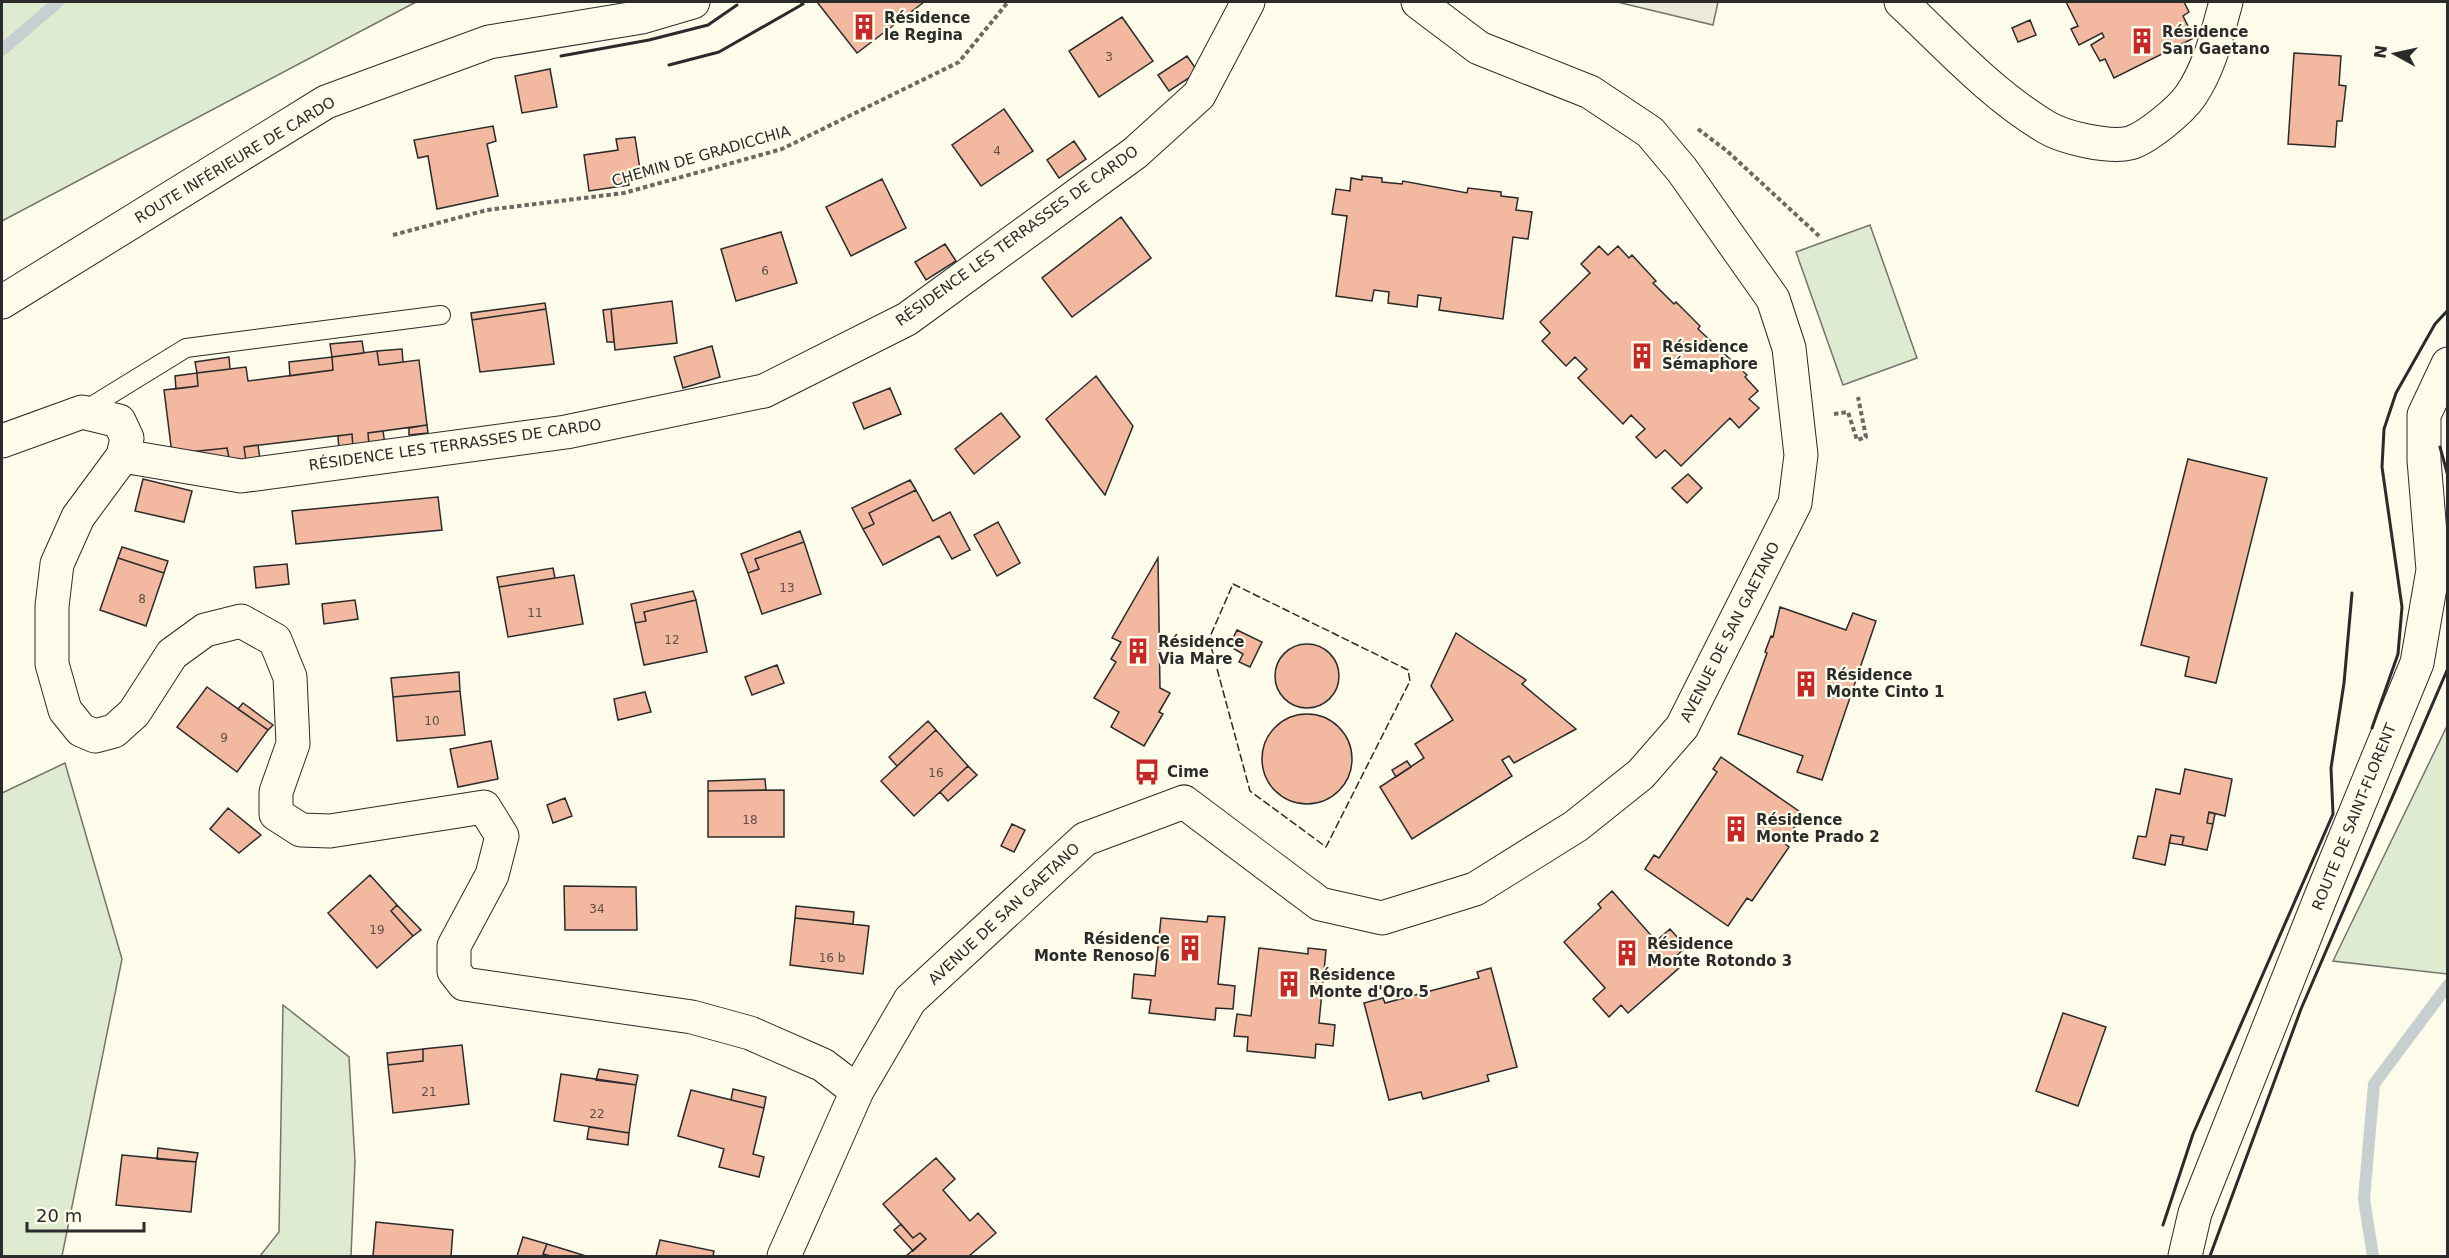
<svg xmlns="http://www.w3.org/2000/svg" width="2449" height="1258" font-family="'DejaVu Sans',sans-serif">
<rect width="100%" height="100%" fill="#fdfbea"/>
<path fill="#deebd1" stroke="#74746e" stroke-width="1.5" d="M2 2H416L2 221Z
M1870 225 1917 358 1843 385 1796 252Z
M2447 726V974L2333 961Z
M65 763 122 959 62 1256H2V793Z
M283 1005 349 1057 355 1161 351 1256H260L279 1232Z"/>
<path fill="#eceadb" stroke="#74746e" stroke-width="1.5" d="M1617 2H1718L1713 25Z"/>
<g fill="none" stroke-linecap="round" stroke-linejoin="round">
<path stroke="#c7d0d0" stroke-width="12" d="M2 50 58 2
M2373 1256 2364 1199 2374 1084 2448 985"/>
</g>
<path fill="#f2b8a0" stroke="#2b2b2b" stroke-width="1.5" d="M817 2H924L857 53Z
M2066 2H2184L2189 12 2183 16 2194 38 2114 78 2105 59 2100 61 2091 45 2104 37 2102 33 2079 45 2071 29 2078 26Z
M1122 17 1153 61 1099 97 1069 51Z
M2030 20 2036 35 2018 42 2012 28Z
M2294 53 2341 56 2339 85 2346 86 2342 121H2337L2335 147 2288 144Z
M1187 56 1198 72 1169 91 1158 75Z
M550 69 557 107 522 113 515 76Z
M1004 109 1033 151 981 186 952 145Z
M493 126 496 141 487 144 498 196 437 209 428 156 418 158 414 140Z
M635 137 641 176 628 178 629 185 589 191 584 155 618 150 616 139Z
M1074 141 1086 159 1059 178 1047 160Z
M1362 176 1382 178V182L1402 184 1403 181 1467 193 1468 188 1501 192V196L1518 198 1516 210 1532 212 1528 239 1513 237 1503 319 1439 310 1441 298 1418 295 1417 307 1388 303 1389 292 1374 290 1372 301 1336 296 1347 216 1332 214 1336 189 1350 191 1351 178 1362 180Z
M882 179 906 228 851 256 826 207Z
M1121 217 1151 258 1072 317 1042 278Z
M781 232 797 283 736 301 721 249Z
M945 244 956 261 926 280 915 262Z
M1599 246 1608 255 1618 246 1629 258 1632 255 1656 281 1653 283 1674 304 1676 302 1700 326 1698 329 1747 375 1745 377 1758 391 1749 399 1759 408 1739 428 1730 418 1681 466 1665 450 1656 458 1636 437 1645 429 1631 415 1623 424 1578 378 1587 369 1575 357 1566 366 1542 341 1550 333 1540 322 1590 273 1581 264Z
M672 301 677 343 615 350 611 309Z
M545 303 546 309 472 320 471 313Z
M546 309 554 364 480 372 472 320Z
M611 309 614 342H607L603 310Z
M362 341 364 353 332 357 330 344Z
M712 346 720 377 683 388 674 357Z
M402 349 403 362 379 365 377 351Z
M377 351 379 365 419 360 427 425 368 433 369 446 353 448 352 434 244 447 246 461 230 463 227 448 172 454 164 390 198 386 197 373 246 367 248 381 333 370 332 357Z
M229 357 230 369 197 373 195 362Z
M332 357 333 370 290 376 289 362Z
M197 373 198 386 176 389 175 376Z
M1096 376 1133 426 1105 495 1046 419Z
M890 388 901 414 864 429 853 403Z
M1001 413 1020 437 974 474 955 449Z
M427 425 428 433 409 435V428Z
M383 431 385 444 369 446 368 433Z
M352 434 353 448 339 450 338 436Z
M258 445 260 459 246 461 244 447Z
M227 448 230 463 188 452Z
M2188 459 2267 478 2216 683 2185 676 2189 657 2141 645Z
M1688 474 1702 488 1687 503 1672 488Z
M143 479 192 491 184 522 135 511Z
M910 480 916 490 869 513 874 524 863 529 852 508Z
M916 490 933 521 950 512 970 550 952 559 939 536 883 565 863 529 874 524 869 513Z
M438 497 442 530 296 544 292 511Z
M998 522 1020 563 997 576 974 535Z
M800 531 804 542 755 559 759 569 748 573 741 554Z
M804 542 821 594 762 614 748 573 759 569 755 559Z
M122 547 168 561 164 573 118 558Z
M118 558 164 573 146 626 100 610Z
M1158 558 1160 688 1170 693 1159 712 1163 714 1144 746 1111 727 1119 712 1094 698 1116 662 1111 659 1121 642 1112 638Z
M287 564 289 584 256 588 254 567Z
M553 568 555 578 499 587 497 577Z
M574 575 583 624 508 637 499 587Z
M693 591 696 600 644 612 646 621 635 623 631 604Z
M355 600 358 619 324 624 322 604Z
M696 600 707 652 644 665 635 623 646 621 644 612Z
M1780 607 1846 630 1853 613 1876 621 1822 780 1797 772 1803 756 1738 734 1767 653 1765 652 1771 636 1773 637Z
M1237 630 1262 642 1250 667 1239 662 1243 654 1229 646Z
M1456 633 1526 680 1522 684 1576 729 1514 763 1509 756 1502 760 1512 776 1412 839 1380 787 1424 758 1415 744 1453 720 1431 686Z
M1275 676a32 32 0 1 1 64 0a32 32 0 1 1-64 0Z
M777 665 784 683 752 695 745 677Z
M459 672 460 691 393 697 391 678Z
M207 687 268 730 237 772 177 727Z
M460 691 465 735 397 741 393 697Z
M645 692 651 712 618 720 614 699Z
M243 703 273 725 268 730 238 709Z
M1262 759a45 45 0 1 1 90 0a45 45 0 1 1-90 0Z
M928 721 936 730 897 766 889 757Z
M936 730 968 766 914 816 881 781Z
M491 741 498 779 458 787 450 749Z
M1721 757 1803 814 1784 843 1789 847 1752 901 1747 898 1728 926 1645 869 1654 855 1659 858 1717 772 1713 769Z
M1407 761 1411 767 1396 777 1392 770Z
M968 766 977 775 948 801 940 792Z
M2185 769 2232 779 2225 816 2209 812 2207 823 2213 824 2207 850 2182 845 2184 837 2171 835 2165 865 2133 858 2138 836 2146 837 2156 789 2180 794Z
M765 779 766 790 708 791V781Z
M784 790V837H708V791Z
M565 798 572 816 553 823 547 805Z
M228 808 261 835 239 853 210 829Z
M2209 812 2215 814 2213 824 2207 823Z
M1012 824 1025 830 1014 852 1001 846Z
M2171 835 2184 837 2182 845 2169 843Z
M370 875 397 905 391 911 413 936 377 968 328 913Z
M564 886 636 887 637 930H565Z
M1612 891 1656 941 1670 929 1686 947 1673 959 1679 968 1628 1013 1621 1005 1609 1017 1593 999 1605 988 1564 942 1601 908 1598 904Z
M397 905 421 930 413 936 391 911Z
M796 906 854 912 853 924 795 918Z
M1208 916 1225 917 1218 984 1235 986 1233 1009 1216 1008 1215 1020 1149 1013 1151 1000 1132 998 1134 974 1155 976 1161 918 1207 922Z
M795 918 869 926 863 974 790 965Z
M1259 948 1308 954V948L1326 950 1319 1023 1335 1025 1333 1046 1316 1044 1315 1058 1247 1051 1248 1037 1234 1036 1237 1014 1251 1016Z
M1491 968 1517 1067 1487 1075 1489 1081 1423 1099 1421 1092 1389 1100 1364 1003 1383 998 1385 1003 1479 978 1477 972Z
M2063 1013 2106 1027 2078 1106 2036 1091Z
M462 1045 469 1104 393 1113 388 1065 423 1061V1049Z
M423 1049V1061L388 1065 387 1053Z
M599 1069 638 1075 636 1085 596 1080Z
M561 1074 636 1085 629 1133 554 1121Z
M733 1089 766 1097 764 1108 731 1100Z
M691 1090 764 1108 753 1154 764 1157 759 1177 719 1167 724 1149 678 1136Z
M589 1127 629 1133 628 1145 587 1139Z
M158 1148 198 1153 196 1162 157 1159Z
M122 1155 196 1162 191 1212 116 1205Z
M936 1158 955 1179 943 1190 970 1221 978 1213 996 1233 969 1256H906L926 1239 920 1233 913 1238 883 1204Z
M376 1222 453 1230 451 1256H373Z
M901 1224 913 1238 920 1233 926 1239 913 1251 894 1230Z
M523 1237 547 1244 543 1254 551 1256H517Z
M660 1240 714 1251 713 1256H656Z
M547 1244 586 1256H551L543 1254Z"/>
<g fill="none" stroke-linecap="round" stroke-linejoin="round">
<g stroke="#2b2b2b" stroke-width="20">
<path id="lane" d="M82 412 186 348 441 315"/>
</g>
<g stroke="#2b2b2b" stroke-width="35">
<path id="street" d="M1901 2C1947 45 1991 94 2046 127 2064 138 2109 148 2130 143 2147 138 2181 110 2191 95 2210 67 2217 34 2226 2
M2 441 82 412 119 421 127 438 123 456 78 517 57 564 52 606V664L65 710 81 730 95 736 114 731 134 713 172 654 205 630 241 621 275 640 290 677 293 744 276 792V814L301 830 330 831 484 807 502 836 492 875 454 946V971L464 984 692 1017 750 1033 823 1065 857 1091
M123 456 241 476 566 432 764 391 907 319 1135 153 1199 95 1248 2
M784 1256 857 1091 910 1000 1085 839 1184 802 1320 904 1382 918 1475 889 1576 826 1641 774 1682 727 1795 503 1801 455 1789 348 1773 299 1682 170 1650 132 1590 92 1479 48 1418 2"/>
</g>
<g stroke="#2b2b2b" stroke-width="35">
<path id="secondary" d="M2 302 326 102 489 42 642 17 693 2
M2185 1256 2195 1213 2320 899 2417 663 2433 570 2424 460V415L2448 364"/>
</g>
<path stroke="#6a6964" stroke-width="4" stroke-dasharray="4.5 3" stroke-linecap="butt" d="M1698 129 1727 151 1819 236
M393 235 487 210 624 193 782 149 959 62 1008 2
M1834 414 1848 412 1857 440 1866 437 1858 397"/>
<use href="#lane" stroke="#fdfbea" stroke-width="18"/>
<use href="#street" stroke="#fdfbea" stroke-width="33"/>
<use href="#secondary" stroke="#fdfbea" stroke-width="33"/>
<path stroke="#2b2b2b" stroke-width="1.5" stroke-dasharray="8 3" stroke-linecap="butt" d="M1233 584 1408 670 1410 681 1326 847 1250 791 1209 639Z"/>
<path stroke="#2b2b2b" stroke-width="3" d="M561 56 649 40 708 25 737 5
M669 65 719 52 803 4 801 2
M2440 447 2448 476
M2372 728 2398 654 2402 607 2382 467 2384 429 2396 393 2435 324 2448 310
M2163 1225 2193 1134 2333 814 2331 768 2344 683 2352 593
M2210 1256 2301 1009 2448 668"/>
</g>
<defs>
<g id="building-bare" transform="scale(2.07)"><path d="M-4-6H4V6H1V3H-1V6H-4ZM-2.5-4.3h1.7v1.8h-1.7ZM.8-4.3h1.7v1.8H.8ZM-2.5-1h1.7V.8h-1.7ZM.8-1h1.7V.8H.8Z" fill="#c62828" stroke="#fdfbea" stroke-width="2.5" paint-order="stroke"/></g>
<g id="bus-bare" transform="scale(2.07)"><path d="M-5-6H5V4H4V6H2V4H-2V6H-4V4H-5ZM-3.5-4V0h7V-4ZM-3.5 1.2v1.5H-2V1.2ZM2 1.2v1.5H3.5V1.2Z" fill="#c62828" stroke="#fdfbea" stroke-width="2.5" paint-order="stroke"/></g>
</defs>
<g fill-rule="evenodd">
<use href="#building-bare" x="864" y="27"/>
<use href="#building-bare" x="2142" y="41"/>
<use href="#building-bare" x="1642" y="356"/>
<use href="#building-bare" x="1138" y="651"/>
<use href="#building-bare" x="1806" y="684"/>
<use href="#bus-bare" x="1147" y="772"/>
<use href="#building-bare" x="1736" y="829"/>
<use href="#building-bare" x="1190" y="948"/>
<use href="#building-bare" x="1627" y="953"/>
<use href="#building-bare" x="1289" y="984"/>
</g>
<g text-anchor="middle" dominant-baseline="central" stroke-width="4.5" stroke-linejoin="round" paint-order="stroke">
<g font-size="12" fill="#5d4e48">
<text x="1109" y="57">3</text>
<text x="997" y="151">4</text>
<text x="765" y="271">6</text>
<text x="787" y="588">13</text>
<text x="142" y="599">8</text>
<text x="535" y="613">11</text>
<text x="672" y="640">12</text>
<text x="432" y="721">10</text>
<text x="224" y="738">9</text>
<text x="936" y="773">16</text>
<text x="750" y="820">18</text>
<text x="597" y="909">34</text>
<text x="377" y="930">19</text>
<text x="832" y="958">16 b</text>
<text x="429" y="1092">21</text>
<text x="597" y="1114">22</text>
</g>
<g font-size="15" font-weight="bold" fill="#2b2b2b" stroke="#fdfbea" text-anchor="start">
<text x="884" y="18">Résidence<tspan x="884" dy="17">le Regina</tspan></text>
<text x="2162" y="32">Résidence<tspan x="2162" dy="17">San Gaetano</tspan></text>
<text x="1662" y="347">Résidence<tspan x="1662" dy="17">Sémaphore</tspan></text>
<text x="1158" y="642">Résidence<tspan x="1158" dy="17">Via Mare</tspan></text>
<text x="1826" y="675">Résidence<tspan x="1826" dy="17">Monte Cinto 1</tspan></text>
<text x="1167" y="772">Cime</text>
<text x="1756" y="820">Résidence<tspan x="1756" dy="17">Monte Prado 2</tspan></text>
<text x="1170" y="939" text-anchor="end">Résidence<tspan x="1170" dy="17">Monte Renoso 6</tspan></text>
<text x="1647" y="944">Résidence<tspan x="1647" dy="17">Monte Rotondo 3</tspan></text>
<text x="1309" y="975">Résidence<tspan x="1309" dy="17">Monte d'Oro 5</tspan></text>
</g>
<g font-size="15" fill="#2b2b2b" stroke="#fdfbea">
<text transform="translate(701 156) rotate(-16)">CHEMIN DE GRADICCHIA</text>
<text transform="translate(235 160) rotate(-31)">ROUTE INFÉRIEURE DE CARDO</text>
<text transform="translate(1017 236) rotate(-36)">RÉSIDENCE LES TERRASSES DE CARDO</text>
<text transform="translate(455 445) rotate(-8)">RÉSIDENCE LES TERRASSES DE CARDO</text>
<text transform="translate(1730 632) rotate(-63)">AVENUE DE SAN GAETANO</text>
<text transform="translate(2354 817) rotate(-68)">ROUTE DE SAINT-FLORENT</text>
<text transform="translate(1004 914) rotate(-43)">AVENUE DE SAN GAETANO</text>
</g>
</g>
<rect width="2449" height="1258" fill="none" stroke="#2b2b2b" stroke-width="6"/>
<g transform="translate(2395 54) rotate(278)" stroke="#fdfbea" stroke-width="4.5" paint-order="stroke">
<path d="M0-4.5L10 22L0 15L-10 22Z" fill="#2b2b2b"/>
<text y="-9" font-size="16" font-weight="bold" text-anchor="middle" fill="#2b2b2b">N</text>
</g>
<path d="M27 1222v9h117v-9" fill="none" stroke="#2b2b2b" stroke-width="3"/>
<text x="36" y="1222" font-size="18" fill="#2b2b2b" stroke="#fdfbea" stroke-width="4.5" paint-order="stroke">20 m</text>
</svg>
